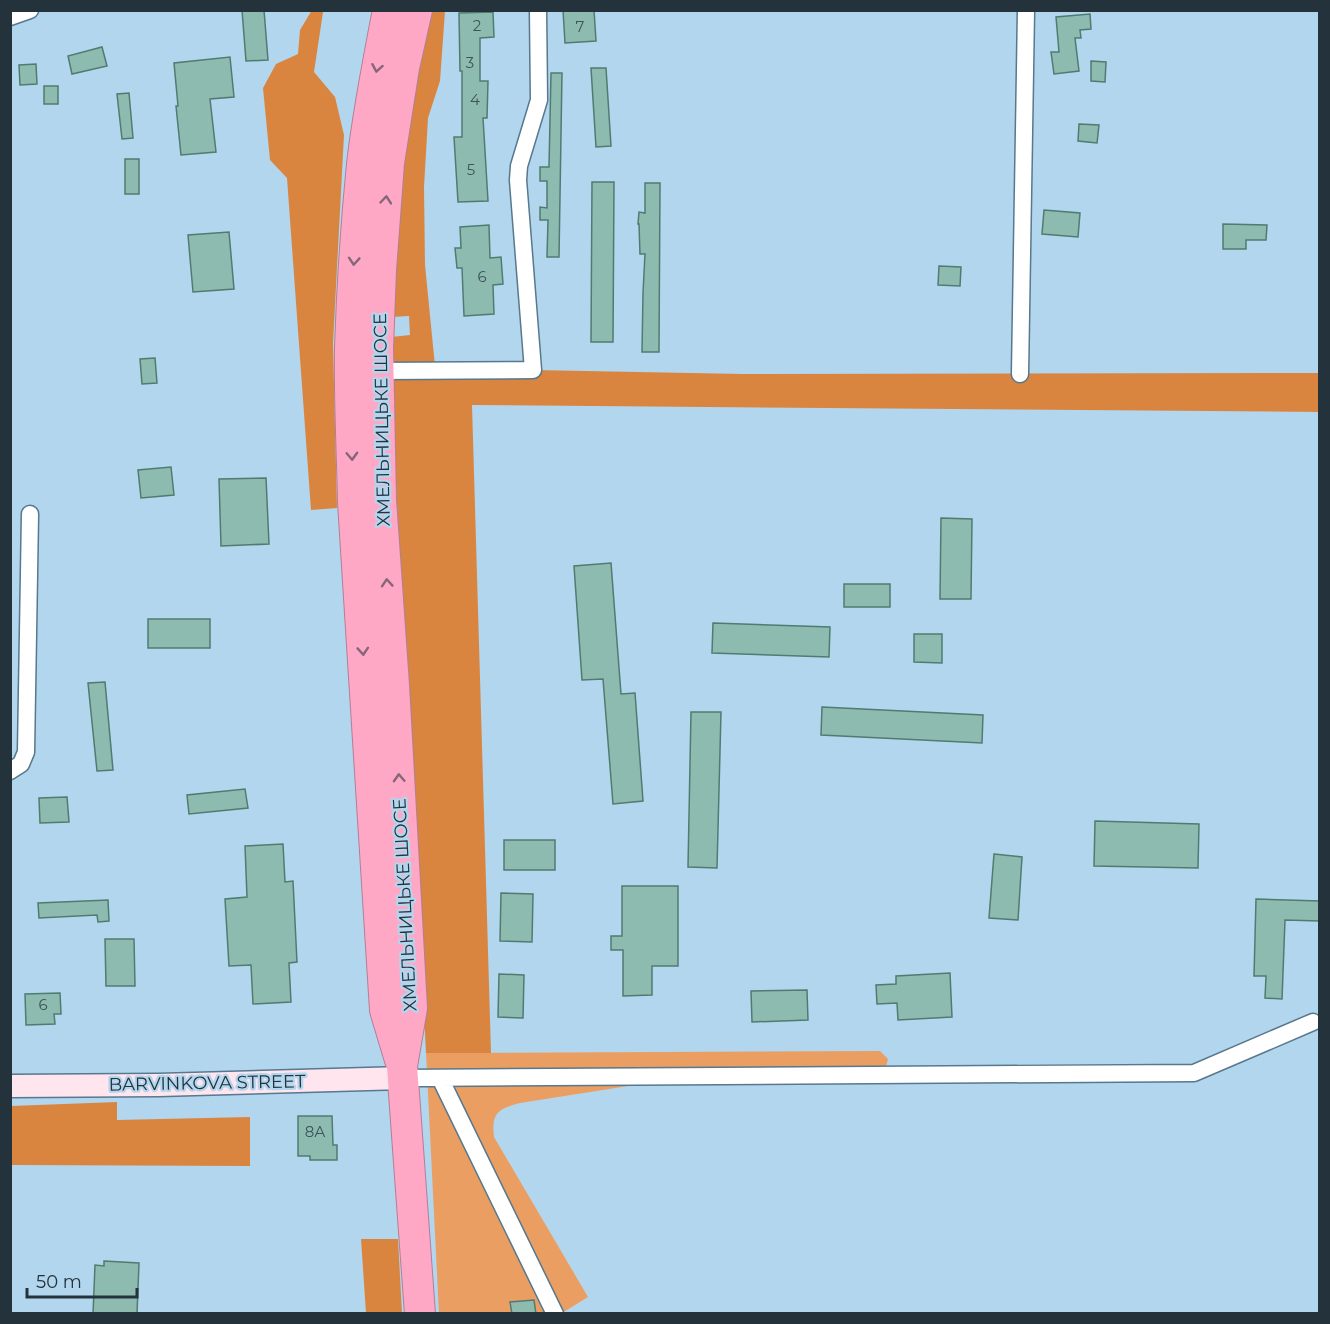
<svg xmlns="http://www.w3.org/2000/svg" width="1330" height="1324" font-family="Montserrat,sans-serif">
<rect width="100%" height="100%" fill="#b2d6ee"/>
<path fill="#eb9e62" d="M880 1051 888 1059 884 1075 692 1076 520 1103C498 1109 491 1113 494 1137L588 1297 562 1313 439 1314 426 1053Z"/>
<path fill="#d9853f" d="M312 10 323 12 314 72 335 97 344 135 333 343 337 508 311 510 287 178 270 160 263 88 276 64 298 54 300 30Z
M430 11H445L440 81 428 118 424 187 425 265 435 366H390L391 337 410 335 409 316 391 317 408 108Z
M533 370 743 374 1319 373 1320 412 472 405 491 1053H426L390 371Z
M117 1102V1120L250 1117V1166L11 1165V1106Z
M361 1239H398L402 1313H366Z"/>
<path fill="#8ebbb0" stroke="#507b71" stroke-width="1.5" d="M242 10H264L268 60 246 61Z
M563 10H594L596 41 565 43Z
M493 12 494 37 480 38V81H488L487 118H483L488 201 458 202 454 137H462V71H460L459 13Z
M1090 14 1091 29 1080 30 1081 38H1075L1079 71 1054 74 1051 52H1059L1056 17Z
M102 47 107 66 72 74 68 56Z
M230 57 234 97 210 99 216 152 181 155 176 106H178L174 63Z
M1091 61 1106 62 1105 82 1091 81Z
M36 64 37 84 20 85 19 65Z
M591 68H606L611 146 596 147Z
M551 73H562L559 257H547L548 220H540V207L547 208V181H540V167H549Z
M44 86H58V104H44Z
M129 93 133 138 122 139 117 94Z
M1079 124 1099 125 1097 143 1078 141Z
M125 159H139V194H125Z
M592 182H614L613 342H591Z
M645 183H660L659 352H642L643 293 645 254H640L639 224H638L639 212 645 213Z
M1044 210 1080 213 1078 237 1042 234Z
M1223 224 1267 225 1266 240H1246V249H1223Z
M489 225 490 258 501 257 503 284 493 285 494 314 464 316 462 268H457L455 248H461L460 227Z
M229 232 234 289 193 292 188 235Z
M939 266 961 267 960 286 938 285Z
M155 358 157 383 142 384 140 359Z
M171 467 174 495 141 498 138 470Z
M266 478 269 544 221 546 219 479Z
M941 518 972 519 971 599H940Z
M611 563 621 694 635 693 643 801 613 804 603 679 582 680 574 566Z
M844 584H890V607H844Z
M148 619H210V648H148Z
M713 623 830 627 829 657 712 653Z
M914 634H942V663L914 662Z
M105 682 113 770 97 771 88 683Z
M822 707 983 715 982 743 821 735Z
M691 712H721L717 868 688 867Z
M245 789 248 808 189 814 187 795Z
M67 797 69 822 40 823 39 798Z
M1095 821 1199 824 1198 868 1094 866Z
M504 840H555V870H504Z
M283 844 285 882 293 881 297 962 289 963 291 1002 253 1004 251 965 229 966 225 899 247 897 245 846Z
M994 854 1022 857 1018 920 989 918Z
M622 886H678V966H652V995L623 996V950H611V936H622Z
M501 893 533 894 532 942 500 941Z
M1256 899 1320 901V921L1285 920 1282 999 1265 998 1266 976H1254Z
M108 900 109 921 98 922 97 915 39 918 38 903Z
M105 939H134L135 986H106Z
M950 973 952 1017 898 1020 897 1003 877 1004 876 985 896 984V976Z
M499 974 524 975 523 1018 498 1017Z
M807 990 808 1020 752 1022 751 991Z
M60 993 61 1014H54L55 1024 26 1025 25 994Z
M298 1116H332L333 1145H337V1160H310V1156H298Z
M104 1261 139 1263 137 1314H93L95 1265 104 1266Z
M534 1300 536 1314H512L510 1302Z"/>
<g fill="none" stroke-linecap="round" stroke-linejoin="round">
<g stroke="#57788d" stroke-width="19">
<path id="street" d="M10 17 30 10
M378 371 533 370 518 180 519 166 539 100 538 10
M1020 374 1026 10
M10 771 21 764 26 752 30 514
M403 1078 1194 1073 1313 1022
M440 1078 555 1314"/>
</g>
<g stroke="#57788d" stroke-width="25">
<path id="secondary" d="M10 1086 159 1085 403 1078"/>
</g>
<g stroke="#b27f95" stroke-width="32">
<path id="highway" d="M388 10C378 61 368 112 362 164 356 225 352 286 350 347 349 399 352 451 353 502L385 1010 400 1060
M417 10 404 68 389 163 381 270 378 348 381 500 394 685 412 1008 402 1066 420 1314"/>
</g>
<use href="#street" stroke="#fff" stroke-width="16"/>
<use href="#secondary" stroke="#ffe5ee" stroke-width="22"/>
<use href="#highway" stroke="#fea8c5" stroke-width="30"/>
</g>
<defs><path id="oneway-chevron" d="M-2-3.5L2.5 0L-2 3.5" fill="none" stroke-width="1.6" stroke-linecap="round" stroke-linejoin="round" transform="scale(1.5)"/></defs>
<g stroke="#86677a">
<use href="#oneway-chevron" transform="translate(377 68) rotate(100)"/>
<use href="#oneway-chevron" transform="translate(386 200) rotate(-85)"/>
<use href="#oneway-chevron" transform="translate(354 261) rotate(94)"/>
<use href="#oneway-chevron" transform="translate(352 456) rotate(88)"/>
<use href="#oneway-chevron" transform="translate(387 583) rotate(-94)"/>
<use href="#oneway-chevron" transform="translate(363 651) rotate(86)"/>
<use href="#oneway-chevron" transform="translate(399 778) rotate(-93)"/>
</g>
<g text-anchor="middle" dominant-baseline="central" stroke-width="4.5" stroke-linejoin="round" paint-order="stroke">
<g font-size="15" fill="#3e5459">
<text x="477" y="25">2</text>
<text x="580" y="26">7</text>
<text x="470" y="62">3</text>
<text x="475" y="99">4</text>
<text x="471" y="169">5</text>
<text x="482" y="276">6</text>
<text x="43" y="1004">6</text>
<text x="315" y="1131">8А</text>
</g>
<g font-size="18" fill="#24323c" stroke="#b2d6ee">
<text transform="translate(382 420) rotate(-91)">ХМЕЛЬНИЦЬКЕ ШОСЕ</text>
<text transform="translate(405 905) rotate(-93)">ХМЕЛЬНИЦЬКЕ ШОСЕ</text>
<text transform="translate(207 1083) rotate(-1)">BARVINKOVA STREET</text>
</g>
</g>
<rect width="1330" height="1324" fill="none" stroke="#24323c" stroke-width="24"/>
<path d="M27 1288v9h110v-9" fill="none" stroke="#24323c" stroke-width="3"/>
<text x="36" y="1288" font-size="18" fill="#24323c" stroke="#b2d6ee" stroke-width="4.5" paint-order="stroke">50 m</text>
</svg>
